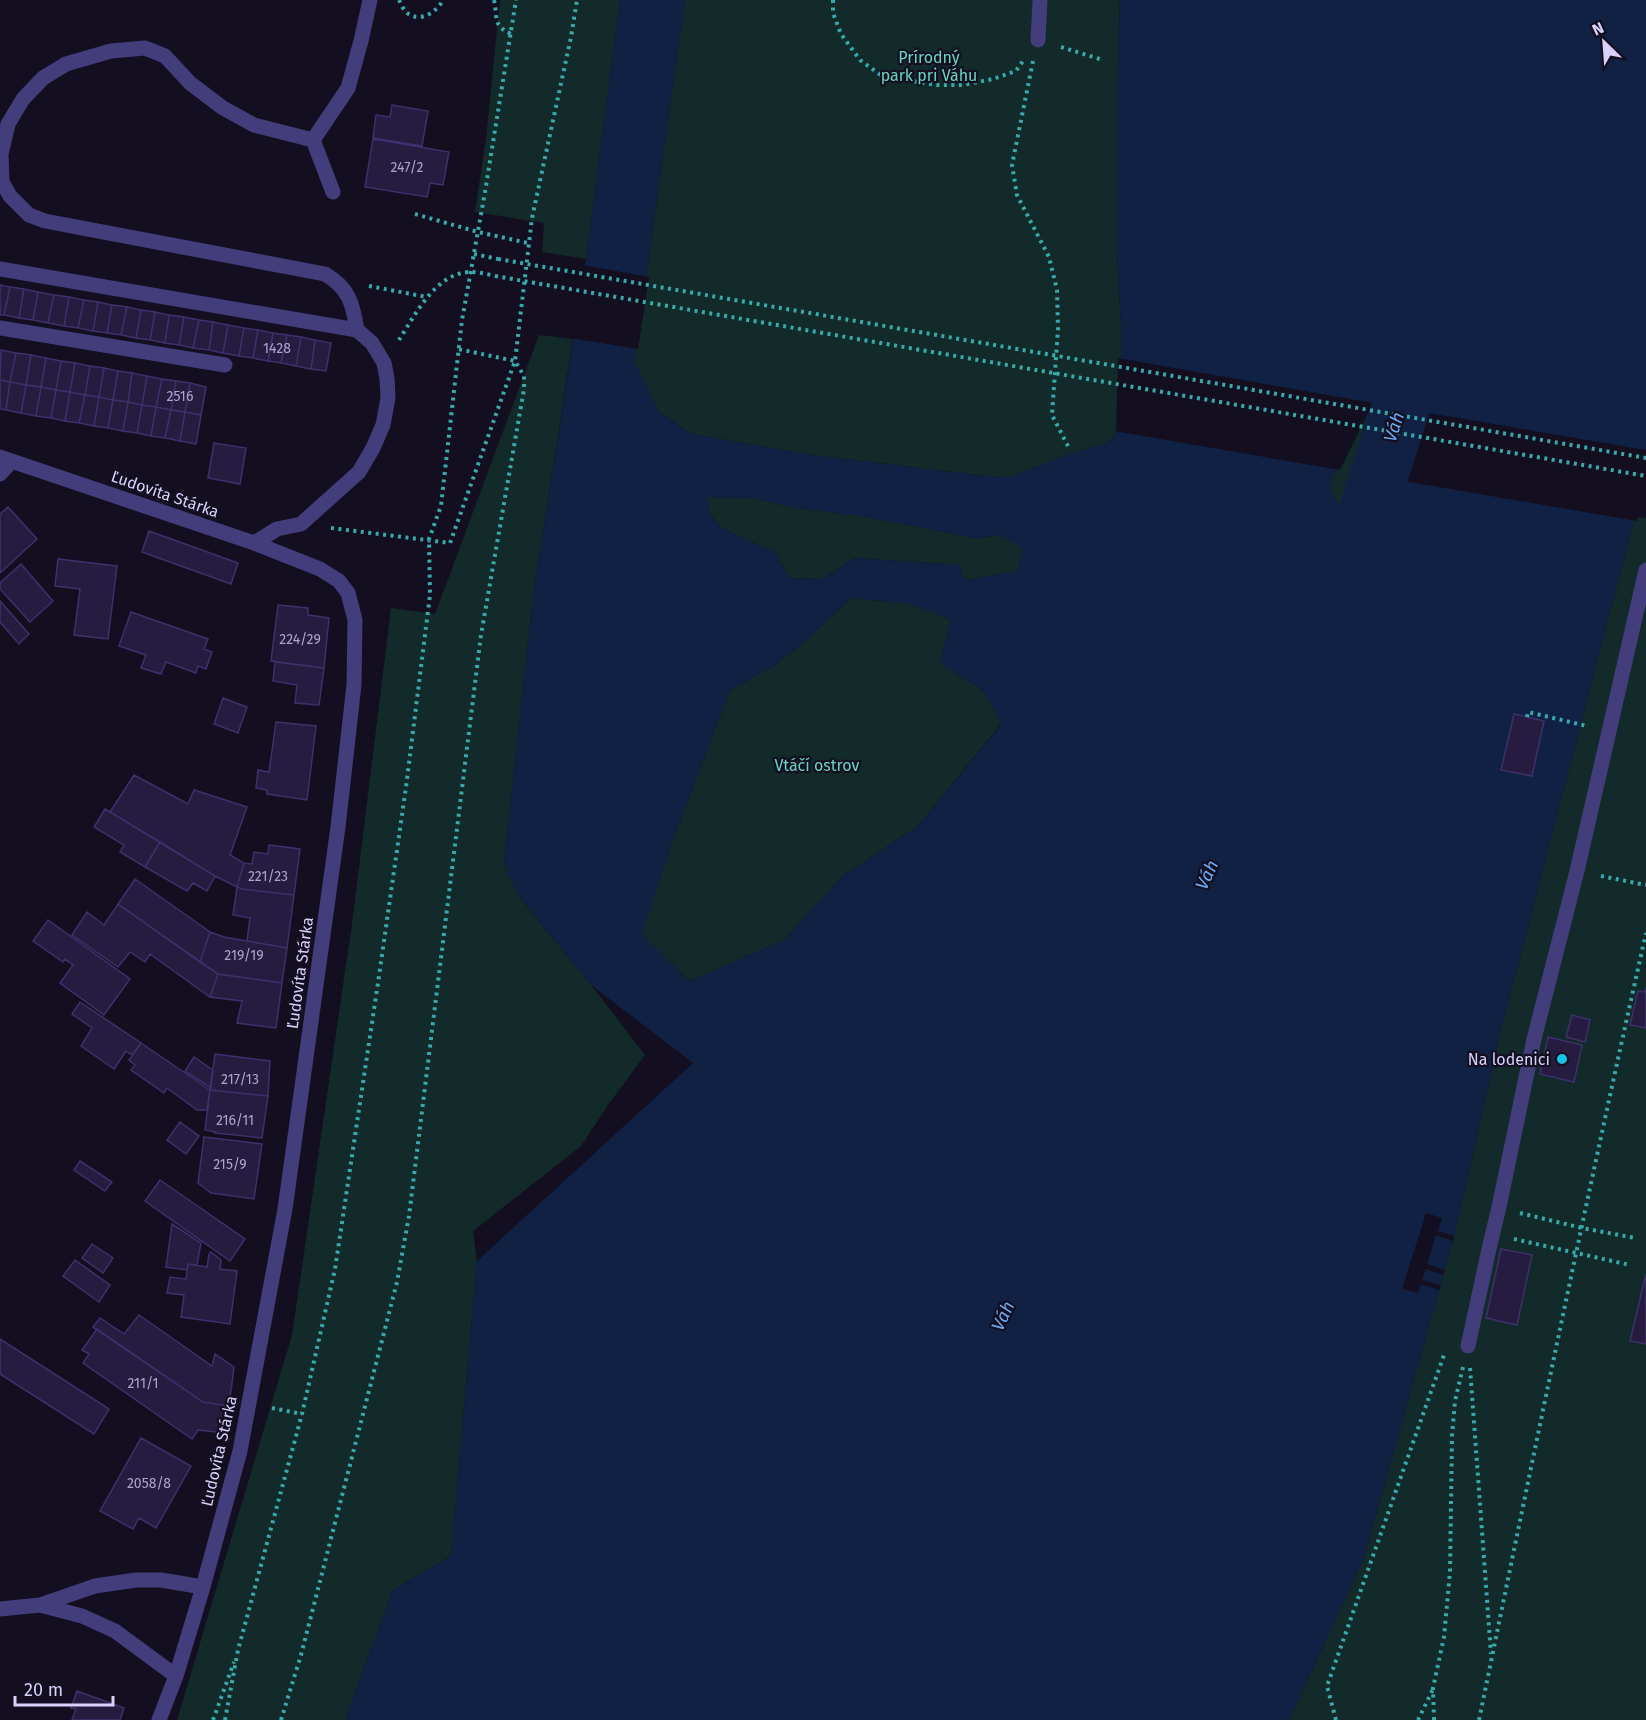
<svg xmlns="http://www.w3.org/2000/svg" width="1646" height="1720" font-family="'Fira Sans',sans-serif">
<rect width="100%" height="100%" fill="#130f21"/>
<path fill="#122a2a" d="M500 0H620L586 259 542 252 544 223 475 212 486 138Z
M685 0H1120L1117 92V251L1122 349 1119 430 1108 443 1073 453 1010 477 986 476 813 455 691 434 659 412 634 361Z
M539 335 573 339 533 597 504 863 517 894 591 985 645 1055 608 1105 581 1146 473 1231 477 1261 451 1556 393 1590 345 1720H177L292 1335 352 924 391 608 435 614Z
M1397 371 1426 380 1430 397 1407 483 1394 491 1385 516 1351 526 1330 491 1331 481 1379 386Z
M707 497 755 498 796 508 861 516 975 538 1002 535 1023 548 1018 571 964 580 960 565 855 558 823 579 789 578 776 553 720 527 709 512Z
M1635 516 1646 518V1720H1289L1363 1560 1453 1241 1502 1026Z
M851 598 911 604 950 619 941 664 982 689 1002 723 919 825 843 876 784 940 689 981 641 934 672 842 730 690 775 665 803 643Z"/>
<path fill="#112143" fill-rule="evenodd" d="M620 0H685L634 360 659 412 691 434 813 455 986 476 1010 477 1073 453 1108 443 1119 430 1122 349 1117 251V92L1120 0H1646V481L1635 516 1502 1026 1453 1241 1363 1560 1289 1720H345L393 1590 451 1556 477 1261 693 1063 591 985 517 894 504 863 533 597 586 259ZM1397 371 1426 380 1430 397 1407 483 1394 491 1385 516 1351 525 1330 491 1331 481 1379 386ZM707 497 755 498 796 508 861 516 975 538 1002 535 1023 549 1017 571 964 580 960 565 855 558 823 579 789 578 776 553 720 527 709 512ZM851 598 911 604 950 619 940 664 982 689 1002 724 919 825 843 876 784 940 689 981 642 934 672 842 730 690 775 665 803 643Z"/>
<path fill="#130f21" d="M582 265 649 277 638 349 570 338Z
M1118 358 1373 403 1340 470 1114 431 1116 429Z
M1423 412 1646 450V491L1637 521 1404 481Z
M1426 1213 1442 1218 1438 1231 1454 1236 1453 1241 1436 1235 1427 1264 1445 1270 1443 1275 1426 1269 1422 1280 1440 1285 1439 1290 1421 1284 1418 1293 1402 1289Z"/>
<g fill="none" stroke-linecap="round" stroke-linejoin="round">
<path stroke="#112143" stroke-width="58" d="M1336 597 1351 564 1435 299"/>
</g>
<path fill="#251c40" stroke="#3f306b" stroke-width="1.5" d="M392 105 428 111 422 146 373 138 376 115 390 117Z
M373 139 449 152 443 185 430 183 427 197 365 187Z
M0 285 10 287 4 315H0Z
M10 287 24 289 19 318 4 315Z
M24 289 38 292 33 320 19 318Z
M38 292 54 295 48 323 33 320Z
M54 295 69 297 64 326 48 323Z
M69 297 84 300 78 328 64 326Z
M84 300 98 302 93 331 78 328Z
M98 302 112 305 107 333 93 331Z
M112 305 127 307 121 335 107 333Z
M127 307 141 310 136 338 121 335Z
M141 310 155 312 150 340 136 338Z
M155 312 169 315 165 343 150 340Z
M169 315 184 317 179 345 165 343Z
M184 317 199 320 193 348 179 345Z
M199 320 213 322 209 350 193 348Z
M213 322 228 325 223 353 209 350Z
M228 325 244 328 239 356 223 353Z
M244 328 258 330 253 358 239 356Z
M258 330 273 333 268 361 253 358Z
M273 333 287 335 281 363 268 361Z
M287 335 301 337 296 366 281 363Z
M301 337 315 340 311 369 296 366Z
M315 340 331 343 326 371 311 369Z
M1 350 16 353 10 382 0 380Z
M16 353 31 355 26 385 10 382Z
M31 355 46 358 41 387 26 385Z
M46 358 61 361 56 390 41 387Z
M61 361 75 363 70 392 56 390Z
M75 363 90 366 85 395 70 392Z
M90 366 104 368 99 397 85 395Z
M104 368 118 371 113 400 99 397Z
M118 371 132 373 128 402 113 400Z
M132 373 147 376 142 405 128 402Z
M147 376 162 379 156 407 142 405Z
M162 379 176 381 171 410 156 407Z
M0 380 10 382 6 410 0 409Z
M176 381 190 383 185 412 171 410Z
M10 382 26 385 21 413 6 410Z
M190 383 206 387 201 415 185 412Z
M26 385 41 387 36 416 21 413Z
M41 387 56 390 51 418 36 416Z
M56 390 70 392 65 421 51 418Z
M70 392 85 395 79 423 65 421Z
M85 395 99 397 94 426 79 423Z
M99 397 113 400 108 428 94 426Z
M113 400 128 402 123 431 108 428Z
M128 402 142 405 137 433 123 431Z
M142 405 156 407 151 436 137 433Z
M156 407 171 410 165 438 151 436Z
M171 410 185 412 180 441 165 438Z
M185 412 201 415 196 444 180 441Z
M214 443 246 448 240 484 208 478Z
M8 507 37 539 0 573V514Z
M149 531 238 563 231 584 142 552Z
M58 559 117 566 108 639 74 635 80 589 55 586Z
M21 564 53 601 30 622 0 589V583Z
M0 601 29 634 19 644 0 622Z
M278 605 308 608V615L329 618 324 668 271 661Z
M131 612 208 639 204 649 212 652 206 669 198 666 196 673 166 662 161 674 141 668 146 655 119 646Z
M275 662 324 668 319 705 295 703 297 685 273 681Z
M223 698 247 707 238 733 214 724Z
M1514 714 1544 721 1532 776 1501 770Z
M276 722 316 726 307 800 267 794V790L256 788 258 770 269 772Z
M134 775 188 804 194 790 247 807 230 855 244 863 237 887 215 876 110 812Z
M105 809 160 842 145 867 120 852 124 845 94 827Z
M160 842 215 876 207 891 193 883 187 891 145 867Z
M269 845 300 849 294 895 242 889 237 887 244 863 252 864 254 852 268 854Z
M135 879 210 932 200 962 118 904Z
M237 887 242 889 294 895 287 948 247 941 250 918 233 915Z
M118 904 218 974 210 997 150 954 145 962 130 952 118 967 72 935 87 912 104 925Z
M48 920 130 979 104 1015 60 983 73 965 65 959 63 962 33 941Z
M210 932 224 937 287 948 282 983 218 974 200 962Z
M218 974 282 983 276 1028 237 1023 242 1001 210 997Z
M1646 987V1028L1630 1025 1638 991 1645 992Z
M80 1002 141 1043 132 1055 126 1051 114 1069 81 1046 92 1028 72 1014Z
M1572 1015 1590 1020 1585 1042 1566 1037Z
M1548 1037 1582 1045 1574 1082 1540 1074Z
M141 1043 210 1090 207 1110H197L167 1088 164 1093 131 1070 135 1065 129 1060Z
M215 1054 270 1061 268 1096 210 1090Z
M194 1057 213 1070 211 1088 185 1071Z
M210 1090 268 1096 262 1138 215 1133 216 1132 205 1130Z
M180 1122 199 1136 186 1154 167 1140Z
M204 1137 262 1144 254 1199 211 1193 198 1183Z
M80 1161 112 1182 105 1191 74 1170Z
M160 1180 245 1239 230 1261 145 1201Z
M172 1224 201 1243 197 1265 188 1264 187 1270 166 1267Z
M92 1244 113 1258 103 1273 82 1258Z
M1501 1249 1532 1255 1517 1325 1486 1318Z
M211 1252 221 1260 220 1269 237 1271 230 1324 181 1317 184 1295 167 1293 170 1277 186 1279 188 1264 207 1267 209 1254Z
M75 1260 110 1285 99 1302 63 1276Z
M1646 1274V1344L1630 1341Z
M139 1315 212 1366 215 1354 234 1367 229 1406 203 1402 93 1327 100 1318 124 1334Z
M97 1329 203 1402 229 1406 224 1433 198 1430 192 1439 83 1363 89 1354 82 1350Z
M0 1339 109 1409 94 1434 0 1374Z
M141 1438 191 1466 156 1528 139 1518 133 1529 100 1511Z
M77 1691 124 1708 120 1720H72L76 1709 71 1708Z"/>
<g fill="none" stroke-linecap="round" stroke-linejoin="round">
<path stroke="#36abab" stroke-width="4" stroke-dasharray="3 4.5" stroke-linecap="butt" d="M399 0C401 4 403 9 406 12 419 24 437 12 443 0
M494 0C498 18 492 25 511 34
M833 0V13L841 34 860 60 882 76 937 85H963L993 79 1016 71 1025 58
M1061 47 1103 60
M1033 61 1012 165 1017 195 1049 257 1057 290 1058 329 1052 415 1069 448
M415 214 478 232 528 243
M474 254 498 259
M369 286 427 297
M399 340C415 315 436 272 471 272 479 272 487 274 495 276
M331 528 450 543 515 361 532 218 571 37 577 0
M1527 717 1528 712 1587 726
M1601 876 1646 885
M1520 1213 1582 1228 1635 1238
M1514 1239 1630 1265
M1470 1368 1491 1654
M272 1408 302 1414
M213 1720 234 1662
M225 1720 238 1650 302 1414 335 1269 378 983 406 787 430 595 429 539 441 506 462 320 485 192 516 0
M281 1720 301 1655 397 1282 409 1216 481 635 524 389V376L515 361 458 349
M1336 1720 1327 1686 1445 1352
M1418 1720 1433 1689
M1434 1720 1433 1688 1444 1637 1450 1572 1452 1436 1455 1401 1463 1367
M1479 1720C1533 1457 1587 1195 1646 933"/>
<path stroke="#433d7c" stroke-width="15" d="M1038 40 1040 0
M313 140 254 125 223 108 190 83 165 56 145 48 111 51 66 64 43 78 23 99 8 124 1 154 2 182 10 196 29 215 45 221 325 274C349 288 353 304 357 330
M333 192 313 140 348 88 361 41 370 0
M0 269 357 330 372 343 384 363 387 378 388 398 383 425 373 448 359 472 301 524 277 529 254 543
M0 328 225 365
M0 457 254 543 320 569 339 581 348 593 355 620 354 685 338 827 285 1209 240 1451 203 1587 176 1676 159 1720
M0 474 12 461
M1468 1346 1489 1249 1499 1207 1534 1039 1577 871 1646 570
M40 1605 82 1616 115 1631 176 1676
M0 1609 40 1605 95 1586 136 1580H161L203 1587"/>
<path stroke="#36abab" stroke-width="4" stroke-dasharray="3 4.5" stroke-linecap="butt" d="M498 259 1646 458
M495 276 1646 476"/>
</g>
<circle fill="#10c7ea" stroke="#130f21" stroke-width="2" cx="1562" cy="1059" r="6"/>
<g text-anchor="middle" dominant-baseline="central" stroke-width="4.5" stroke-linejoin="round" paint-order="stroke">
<g font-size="14" fill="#aca4cd">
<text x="407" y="167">247/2</text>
<text x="277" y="348">1428</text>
<text x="180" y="396">2516</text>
<text x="300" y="639">224/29</text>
<text x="268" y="876">221/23</text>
<text x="244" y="955">219/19</text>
<text x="240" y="1079">217/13</text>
<text x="235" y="1120">216/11</text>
<text x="230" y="1164">215/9</text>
<text x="143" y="1383">211/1</text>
<text x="149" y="1483">2058/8</text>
</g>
<g font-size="16" fill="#63d7c1" stroke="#130f21">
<text x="929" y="57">Prírodný<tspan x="929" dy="18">park pri Váhu</tspan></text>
<text x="817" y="765">Vtáčí ostrov</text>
</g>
<g font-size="16" fill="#d9d1fc" stroke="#130f21">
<text transform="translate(165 494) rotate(19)">Ľudovíta Stárka</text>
<text transform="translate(300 973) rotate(-82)">Ľudovíta Stárka</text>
<text transform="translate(219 1451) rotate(-77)">Ľudovíta Stárka</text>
</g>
<g font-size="16" fill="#d9d1fc" stroke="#130f21" text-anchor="end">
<text x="1550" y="1059">Na lodenici</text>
</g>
<g font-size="18" font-style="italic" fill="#66abf5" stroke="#130f21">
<text transform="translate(1394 427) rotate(-72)">Váh</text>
<text transform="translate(1207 875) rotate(-65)">Váh</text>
<text transform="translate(1003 1316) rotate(-65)">Váh</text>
</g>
</g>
<g transform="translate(1604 42) rotate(335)" stroke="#130f21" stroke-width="4.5" paint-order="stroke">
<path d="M0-4.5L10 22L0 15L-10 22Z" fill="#d9d1fc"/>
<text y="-9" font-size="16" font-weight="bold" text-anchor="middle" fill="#d9d1fc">N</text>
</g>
<path d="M15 1696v9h98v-9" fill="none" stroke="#d9d1fc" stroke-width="3"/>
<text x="24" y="1696" font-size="18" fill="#d9d1fc" stroke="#130f21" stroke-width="4.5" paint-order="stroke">20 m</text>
</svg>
